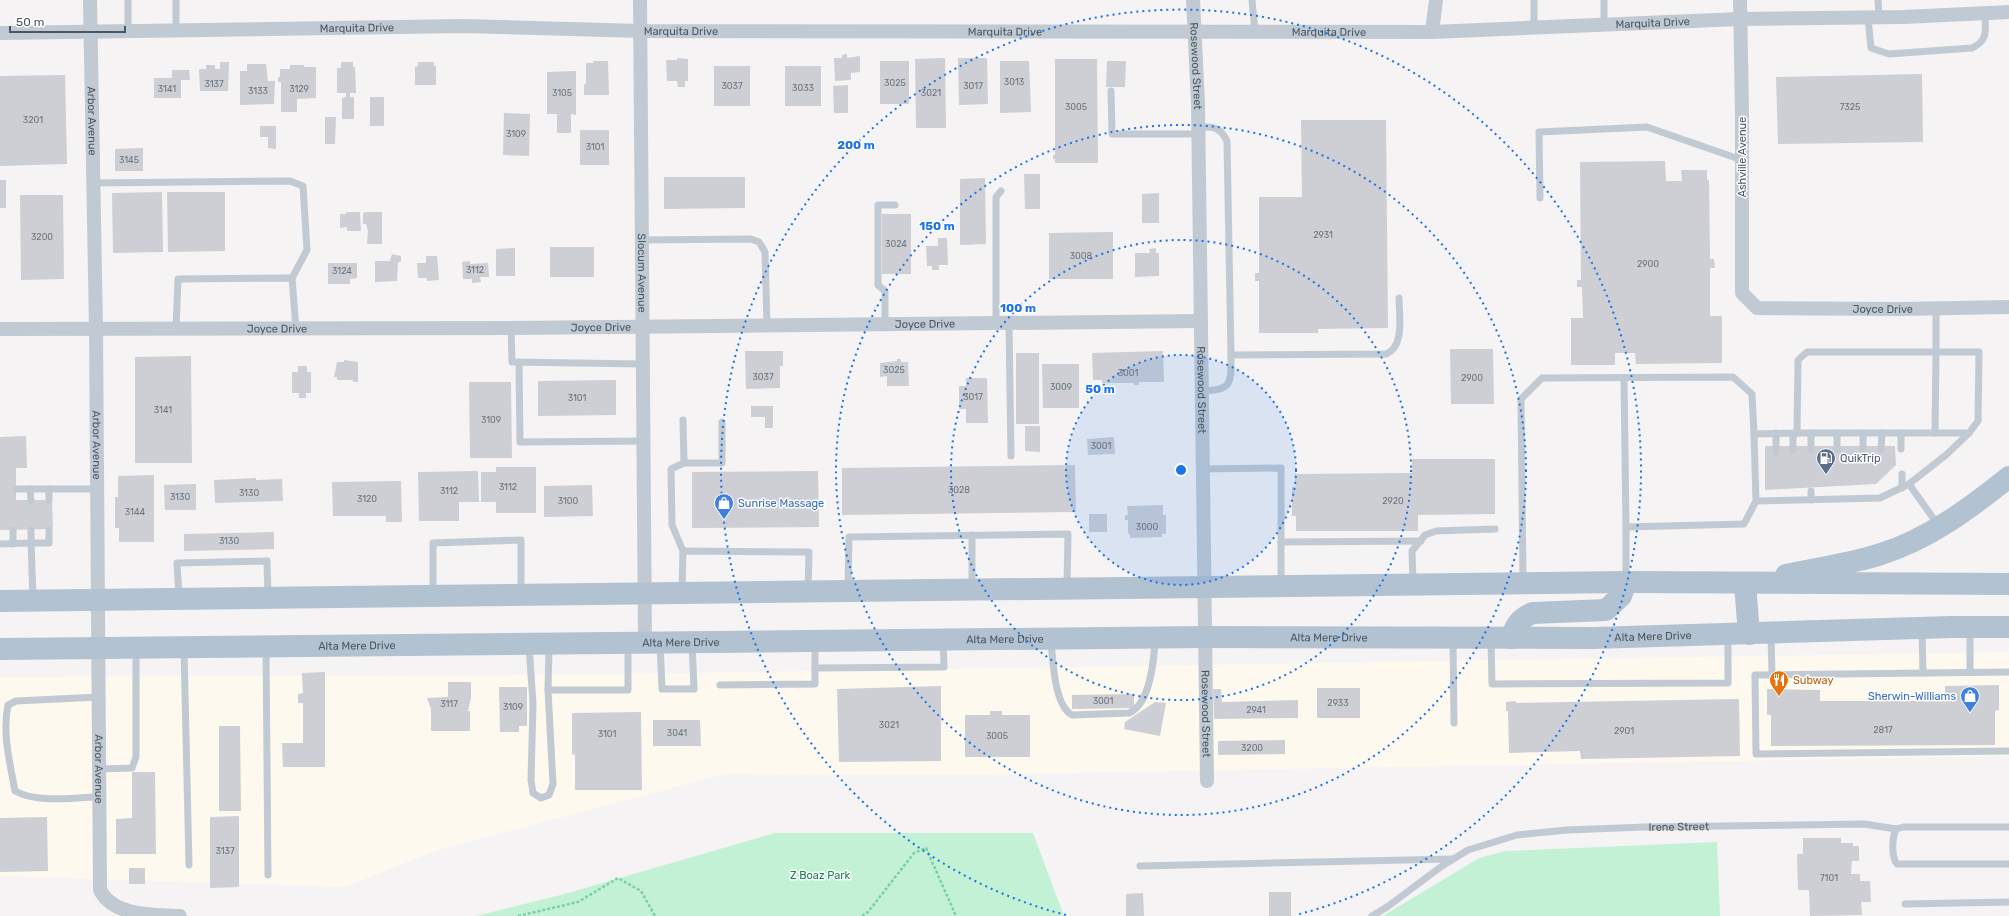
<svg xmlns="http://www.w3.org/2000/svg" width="2009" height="916" font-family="Rubik,sans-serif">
<rect width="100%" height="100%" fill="#f5f3f3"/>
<path fill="#fdf9ef" d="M2009 652V756L958 775 725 774 438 850 345 887 0 876V677L551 675Z"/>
<path fill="#c3f1d5" d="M775 833H1033L1064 916H476L561 895Z
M1717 842 1720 916H1383L1479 858 1506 851Z"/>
<path fill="#cdcfd5" d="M847 54V58L860 56V72L851 73V80L835 81 834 58H842V55Z
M677 58 688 59V81H685V87H678L677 81H667L666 60H677Z
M945 58 946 128H916L915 59Z
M958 58H987L988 104 959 105Z
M1055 59H1097L1098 163H1055V159H1053V155H1055Z
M593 61H608L609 95H584V84H586V63H594Z
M880 61H909V104H880Z
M1000 61H1029L1031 112 1000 113Z
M1107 61H1126L1125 87H1106Z
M220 62H229L228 91H200L199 69H206V65H215V69H220Z
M341 62H353V67H355L356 93H350V97H354V119H342V98L346 97V93H337V68H341Z
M418 62H434V66H436V85H415V67L418 66Z
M247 64H266L268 81H275L274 104 240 105V71H247Z
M290 65H304V67H316V98L297 99V112H281V82H278V77H280V69H290Z
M714 66H750V106H714Z
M785 66H821V106H785Z
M172 70H189L190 80H181V98H154V78H172Z
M576 71V115L571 114V133H557V114H547V72Z
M1922 74 1923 142 1778 144 1776 77Z
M65 75 67 164 0 166V76Z
M848 85V113H834L833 86Z
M370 97H384V126H370Z
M504 113 530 114 529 156 503 155Z
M325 117H336L335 144H325Z
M1301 120H1386L1388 328 1318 329V333H1259V281H1255V273H1259V197H1302Z
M260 126H276V149L268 148V137H260Z
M580 130H609V165H580Z
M143 148V171H115V149Z
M1665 161 1666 181H1682L1681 170H1707V180H1709L1710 259H1714L1715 268H1710V316H1722V363L1636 364 1635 353H1615V365H1571V318H1583L1582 287H1577V280H1581L1580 162Z
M1024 174H1040V209H1025Z
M664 177H745V208L664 209Z
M985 178 986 244 960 245V179Z
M0 180H6V208H0Z
M162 192 163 252 113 253 112 193Z
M167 192H225V251L168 252Z
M1159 193V223H1142V194Z
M20 195H63L64 279 21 280Z
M346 212H360L361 231H347V227L340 228V214H346Z
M367 212H382V244H367L368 231 366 224H363V213Z
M882 214H911V274H882Z
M1113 232V279H1049V233Z
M938 238H947L948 265H939V270H932V266H927L926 246H938Z
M550 247H594V277H550Z
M515 248V276H496V249Z
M1156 248V253H1159V276L1135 277V253H1150L1149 249Z
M392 254 401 256V262H398L397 281 375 282V261H390Z
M426 256H437L439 280 427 281V278H418L417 263H426Z
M470 261V264L488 263 489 277H480L481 282 472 283V279H463L462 262Z
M328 263H357V278L350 279V284H328Z
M1450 349H1493L1494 404H1451Z
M745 351H783V366H780V388L746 389Z
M1163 351 1164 382H1139V385H1134V383H1102V380H1093L1092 353Z
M1016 353H1039V424H1016Z
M191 356 192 463H135V357Z
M897 359H901V362H908L909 386H887V376L880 377V363L897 361Z
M344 360 358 362V382H353V380H337V377H334L337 362H344Z
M1042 364H1079V408H1043Z
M298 366H307V372H311V393H306V398H299V393H292V372H298Z
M966 378H987L988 423H966V409H959V386H966Z
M616 380V415L538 416V381Z
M469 382H511L512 458H470Z
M751 406H773V428H765V417H751Z
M1025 426H1040V452L1025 451Z
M26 436 27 468H16V500H52L53 529 0 530V437Z
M1114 437 1115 454 1088 455 1087 439Z
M1765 446H1895L1896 465 1876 484 1765 490Z
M1412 459H1495V514L1418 515V531H1296V516H1292V487H1295V474L1412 473Z
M1075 465 1076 512 842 515V468Z
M496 467H536V513H496V502H481V472H496Z
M478 471 479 502H459V521H419L418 472Z
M818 471 819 527 692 528V472Z
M154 475V542H119V528H115V497H118V476Z
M256 478V480L282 479 283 501 215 503 214 480Z
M401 481 402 522H386V516H333L332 482Z
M196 484V510H165L164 485Z
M592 485 593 516 544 517V486Z
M1163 505V515H1166V534H1162V537L1130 538V534H1128V520H1125V515H1128L1127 506Z
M1089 514H1107V532H1089Z
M274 532V549L184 551V534Z
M325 672V767H283L282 743H303V703H298V694L303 693 302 673Z
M448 682H471V698L468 711H470V731H431V709L427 698 448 697Z
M1999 685V710L1995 711V745L1771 746V715H1767V689L1820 690V701H1945V686Z
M941 686V761L839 762 837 689Z
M499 687H527V726H519V732H500Z
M1317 688H1360V718H1317Z
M1213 689H1221L1222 702 1298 700V718L1214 719Z
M1134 694V708L1072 709V695Z
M1739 699 1740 756 1581 759 1580 751 1509 753 1508 711H1506V702L1516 701V703Z
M1155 702 1166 703 1160 736 1124 729 1125 722Z
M990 711H1002V715H1030V757H965V715H990Z
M641 712 642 790H575V754L572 755V713Z
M653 720H700L701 746H653Z
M219 726H240L241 811H219Z
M1285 740V754L1218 755V741Z
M132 772H155L156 854H116V819L132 818Z
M239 816V887L210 888V817Z
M47 817 48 871 0 872V818Z
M1803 838H1841V843H1853V846H1859V861H1852L1851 874H1860V881H1870L1871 902H1861L1862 915 1810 916 1809 890H1798L1797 854H1803Z
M129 868H145V884H129Z
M1269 892H1291V916H1269Z
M1143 893 1144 916H1126V894Z"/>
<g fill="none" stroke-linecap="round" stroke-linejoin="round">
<path stroke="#7ad0a6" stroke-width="2.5" stroke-dasharray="3 2" stroke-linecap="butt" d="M518 916 578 902 618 878 641 891 655 916
M862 916 868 912 914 853 926 848 956 916"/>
<g stroke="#c1cad2" stroke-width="7">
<path d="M1252 0 1255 32"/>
<path d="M1534 0V28"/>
<path d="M1604 0V25"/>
<path d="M1878 0 1879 18"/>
<path d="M1868 18 1871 48 1889 54 1972 48C1989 40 1985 30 1985 13"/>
<path d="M176 31V0"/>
<path d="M128 32V0"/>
<path d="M1111 91 1112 134H1199"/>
<path d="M1199 127C1213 126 1221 128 1227 141L1231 355C1231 383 1233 390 1202 391"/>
<path d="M93 183 290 181 303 186 307 250 292 278"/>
<path d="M1540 198 1539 132 1647 127 1742 160"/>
<path d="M641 240 751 239 759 242 765 252 767 326"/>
<path d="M1936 309V352H1979L1978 421 1969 433 1946 455 1909 484 1938 525"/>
<path d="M996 323V197L1001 191"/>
<path d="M1009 323 1011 456"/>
<path d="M885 324V291L878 285V205H895"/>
<path d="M176 328 178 279 292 278 296 329"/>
<path d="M511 328 512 362 642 364"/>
<path d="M1231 355 1386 354C1405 346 1399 316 1399 298"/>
<path d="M519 362 520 442 643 441"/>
<path d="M1624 378 1626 527"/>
<path d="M683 420 684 463"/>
<path d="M1793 433V450"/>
<path d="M1797 433H1969"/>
<path d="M1811 433V450"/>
<path d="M1837 433V450"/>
<path d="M1863 433V450"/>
<path d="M1901 433V449"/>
<path d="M1754 434 1756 501"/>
<path d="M1881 449 1882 433"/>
<path d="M1776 452V433"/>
<path d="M1203 469 1281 468V584"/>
<path d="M1902 474V488"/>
<path d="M16 489H97"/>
<path d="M30 489 31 500"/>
<path d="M1811 491V500"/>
<path d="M49 500V489"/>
<path d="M13 530V544"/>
<path d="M31 530V543H49V530"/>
<path d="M1281 542 1421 541"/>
<path d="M0 544 31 543 33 598"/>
<path d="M683 551 672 525 671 469 684 463H722V422"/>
<path d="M1523 580 1521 399 1542 378 1733 377 1752 394 1754 434 1797 433 1798 360 1807 352H1936L1935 433"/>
<path d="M1626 580V527L1744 524 1756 501 1880 498 1909 484"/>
<path d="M1413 582 1412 551 1425 535 1436 531 1495 529"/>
<path d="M972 587V535"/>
<path d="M848 590 849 537 1068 534 1067 587"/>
<path d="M682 591 683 551 809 552 808 590"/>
<path d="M433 594V543L521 540V593"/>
<path d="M179 597 177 563 267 561 268 597"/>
<path d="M1970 629V672"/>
<path d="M1922 630 1923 673"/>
<path d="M1771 635 1772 675"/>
<path d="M1453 640 1454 723"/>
<path d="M1491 640 1492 684 1728 683V637"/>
<path d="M1051 641C1053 661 1054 705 1072 715L1129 713C1150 704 1154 660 1155 640"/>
<path d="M660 645 662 689H694L692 644"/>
<path d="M529 646 533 703 531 780 533 793 541 798 549 795 553 784 548 690"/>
<path d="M549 647 548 690H628V645"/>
<path d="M266 648 268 875"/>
<path d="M184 649 189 865"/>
<path d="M815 668 944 667 943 642"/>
<path d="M2009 672 1755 675 1756 754 2009 751"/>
<path d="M720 685 815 684V643"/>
<path d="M99 697 16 701 8 705C2 733 10 763 15 791 39 804 73 797 99 797"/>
<path d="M100 769 132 768 136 757V650"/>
<path d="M1896 829C1892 838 1891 856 1897 864H2009"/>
<path d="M1140 866 1452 859"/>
<path d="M1905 904 2009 902"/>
<path id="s1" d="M1372 916 1387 907 1442 866 1468 850 1517 835 1567 830 1645 827 1864 824 1896 829 1903 827H2009"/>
</g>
<g stroke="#c1cad2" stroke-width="14">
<path id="s2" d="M90 0 96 328 100 890C113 916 152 915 180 916"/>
<path id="s3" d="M640 0 645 642"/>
<path id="s4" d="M1193 0 1198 103 1207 781"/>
<path id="s5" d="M1740 0 1742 113V293L1757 308 1900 309 2009 307"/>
<path d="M1432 32 1436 0"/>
<path id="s6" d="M0 33 464 26 641 31 1432 32 1740 19 1903 17 2009 12"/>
<path id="s7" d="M0 329 511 328 1201 321"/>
</g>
<g stroke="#b3c2d1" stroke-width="22">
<path d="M1786 575C1817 568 1851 564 1881 554 1929 539 1970 508 2009 477"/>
<path d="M1745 584 1749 634"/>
<path d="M0 601 1626 582 2009 584"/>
<path d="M1511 638C1516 625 1520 618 1533 613L1606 610 1621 596 1626 582"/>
<path id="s8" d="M0 649 1205 637 1593 638 1951 627H2009"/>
</g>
</g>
<circle cx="1181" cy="470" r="115" fill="#1a73e8" fill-opacity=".12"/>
<g fill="none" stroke="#1a73e8" stroke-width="2" stroke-dasharray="2 4">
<circle cx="1181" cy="470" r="115"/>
<circle cx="1181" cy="470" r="230"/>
<circle cx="1181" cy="470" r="345"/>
<path d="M1066 915A460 460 0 1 1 1296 915"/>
</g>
<defs>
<g id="fuel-pin" transform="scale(1)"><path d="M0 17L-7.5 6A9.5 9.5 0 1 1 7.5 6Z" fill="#5c6f8a" stroke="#fff"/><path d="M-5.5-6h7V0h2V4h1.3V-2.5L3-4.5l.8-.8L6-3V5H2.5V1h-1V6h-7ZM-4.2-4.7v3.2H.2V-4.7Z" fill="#fff"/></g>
<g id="shop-pin" transform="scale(1)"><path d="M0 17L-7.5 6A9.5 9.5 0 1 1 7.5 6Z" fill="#3f7fe0" stroke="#fff"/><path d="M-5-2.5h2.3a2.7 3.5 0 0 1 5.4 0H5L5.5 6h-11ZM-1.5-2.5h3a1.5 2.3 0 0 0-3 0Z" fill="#fff"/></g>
<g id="restaurant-pin" transform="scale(1)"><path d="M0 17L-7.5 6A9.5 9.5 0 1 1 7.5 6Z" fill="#e8710a" stroke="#fff"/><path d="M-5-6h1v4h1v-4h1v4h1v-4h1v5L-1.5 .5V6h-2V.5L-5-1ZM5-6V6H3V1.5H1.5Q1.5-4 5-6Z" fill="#fff"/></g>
</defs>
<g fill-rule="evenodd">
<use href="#fuel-pin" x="1826" y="458"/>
<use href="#shop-pin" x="724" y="503"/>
<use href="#restaurant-pin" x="1779" y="680"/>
<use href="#shop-pin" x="1970" y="696"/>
</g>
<g text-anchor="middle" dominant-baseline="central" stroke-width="3" stroke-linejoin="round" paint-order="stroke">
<g font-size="9" fill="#6b747e">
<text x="1014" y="82">3013</text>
<text x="895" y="83">3025</text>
<text x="214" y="84">3137</text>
<text x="732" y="86">3037</text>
<text x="973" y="86">3017</text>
<text x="803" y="88">3033</text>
<text x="167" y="89">3141</text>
<text x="299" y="89">3129</text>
<text x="258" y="91">3133</text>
<text x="562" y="93">3105</text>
<text x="931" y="93">3021</text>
<text x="1076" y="107">3005</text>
<text x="1850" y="107">7325</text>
<text x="33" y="120">3201</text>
<text x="516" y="134">3109</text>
<text x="595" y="147">3101</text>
<text x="129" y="160">3145</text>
<text x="1323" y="235">2931</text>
<text x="42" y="237">3200</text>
<text x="896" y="244">3024</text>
<text x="1081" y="256">3008</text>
<text x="1648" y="264">2900</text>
<text x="475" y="270">3112</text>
<text x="342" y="271">3124</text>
<text x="894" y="370">3025</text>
<text x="1128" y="373">3001</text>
<text x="763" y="377">3037</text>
<text x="1472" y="378">2900</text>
<text x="1061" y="387">3009</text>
<text x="973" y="397">3017</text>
<text x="577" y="398">3101</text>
<text x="163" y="410">3141</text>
<text x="491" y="420">3109</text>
<text x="1101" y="446">3001</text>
<text x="508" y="487">3112</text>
<text x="959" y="490">3028</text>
<text x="449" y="491">3112</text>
<text x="249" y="493">3130</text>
<text x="180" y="497">3130</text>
<text x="367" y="499">3120</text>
<text x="568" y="501">3100</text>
<text x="1393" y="501">2920</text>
<text x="135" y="512">3144</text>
<text x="1147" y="527">3000</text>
<text x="229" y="541">3130</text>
<text x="1103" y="701">3001</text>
<text x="1338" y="703">2933</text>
<text x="449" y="704">3117</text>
<text x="513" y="707">3109</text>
<text x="1256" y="710">2941</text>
<text x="889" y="725">3021</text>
<text x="1883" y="730">2817</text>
<text x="1624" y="731">2901</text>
<text x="677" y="733">3041</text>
<text x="607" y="734">3101</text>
<text x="997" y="736">3005</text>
<text x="1252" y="748">3200</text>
<text x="225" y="851">3137</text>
<text x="1829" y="878">7101</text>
</g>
<g font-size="11" fill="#4a5661" stroke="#fff">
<text stroke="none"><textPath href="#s6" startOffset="1653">Marquita Drive</textPath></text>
<text stroke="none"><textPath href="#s6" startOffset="357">Marquita Drive</textPath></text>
<text stroke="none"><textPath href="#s6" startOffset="681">Marquita Drive</textPath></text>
<text stroke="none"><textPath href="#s6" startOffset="1005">Marquita Drive</textPath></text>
<text stroke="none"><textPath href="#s6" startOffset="1329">Marquita Drive</textPath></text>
<text stroke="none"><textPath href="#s4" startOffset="66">Rosewood Street</textPath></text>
<text stroke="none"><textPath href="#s2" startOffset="121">Arbor Avenue</textPath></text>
<text transform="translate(1742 157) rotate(-90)">Ashville Avenue</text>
<text stroke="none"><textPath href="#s3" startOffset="273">Slocum Avenue</textPath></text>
<text stroke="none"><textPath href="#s5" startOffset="440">Joyce Drive</textPath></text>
<text stroke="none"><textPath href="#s7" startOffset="925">Joyce Drive</textPath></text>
<text stroke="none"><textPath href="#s7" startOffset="601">Joyce Drive</textPath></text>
<text stroke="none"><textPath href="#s7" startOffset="277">Joyce Drive</textPath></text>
<text stroke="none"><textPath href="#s4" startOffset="390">Rosewood Street</textPath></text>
<text stroke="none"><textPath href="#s2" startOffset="445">Arbor Avenue</textPath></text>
<text stroke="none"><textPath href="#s8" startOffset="1653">Alta Mere Drive</textPath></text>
<text stroke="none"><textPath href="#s8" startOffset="1329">Alta Mere Drive</textPath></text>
<text stroke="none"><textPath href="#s8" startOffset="1005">Alta Mere Drive</textPath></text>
<text stroke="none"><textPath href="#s8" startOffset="681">Alta Mere Drive</textPath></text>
<text stroke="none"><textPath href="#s8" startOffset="357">Alta Mere Drive</textPath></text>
<text stroke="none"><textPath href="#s4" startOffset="714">Rosewood Street</textPath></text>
<text stroke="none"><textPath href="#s2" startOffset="769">Arbor Avenue</textPath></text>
<text stroke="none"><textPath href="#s1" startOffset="330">Irene Street</textPath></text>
</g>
<g font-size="11" fill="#4e5e75" stroke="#fff" text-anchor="start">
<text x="1840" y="458">QuikTrip</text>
</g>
<g font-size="11" fill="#366cbe" stroke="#fff" text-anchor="start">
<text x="738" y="503">Sunrise Massage</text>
<text x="1956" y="696" text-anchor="end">Sherwin-Williams</text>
</g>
<g font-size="11" fill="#c56008" stroke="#fff" text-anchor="start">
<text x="1793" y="680">Subway</text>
</g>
<g font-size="11" fill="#17864f" stroke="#fff">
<text x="820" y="875">Z Boaz Park</text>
</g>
</g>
<circle cx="1181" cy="470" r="6" fill="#1a73e8" stroke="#fff" stroke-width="2"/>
<g font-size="12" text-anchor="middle" font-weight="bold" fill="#1a73e8" stroke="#fff" stroke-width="3" stroke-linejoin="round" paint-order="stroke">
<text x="856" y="149">200 m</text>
<text x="937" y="230">150 m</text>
<text x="1018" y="312">100 m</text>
<text x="1100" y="393">50 m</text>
</g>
<path d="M10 26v6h115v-6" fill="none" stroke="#4a5661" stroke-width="2"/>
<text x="16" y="26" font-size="12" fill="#4a5661" stroke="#ffffff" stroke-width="3" paint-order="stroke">50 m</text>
</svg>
